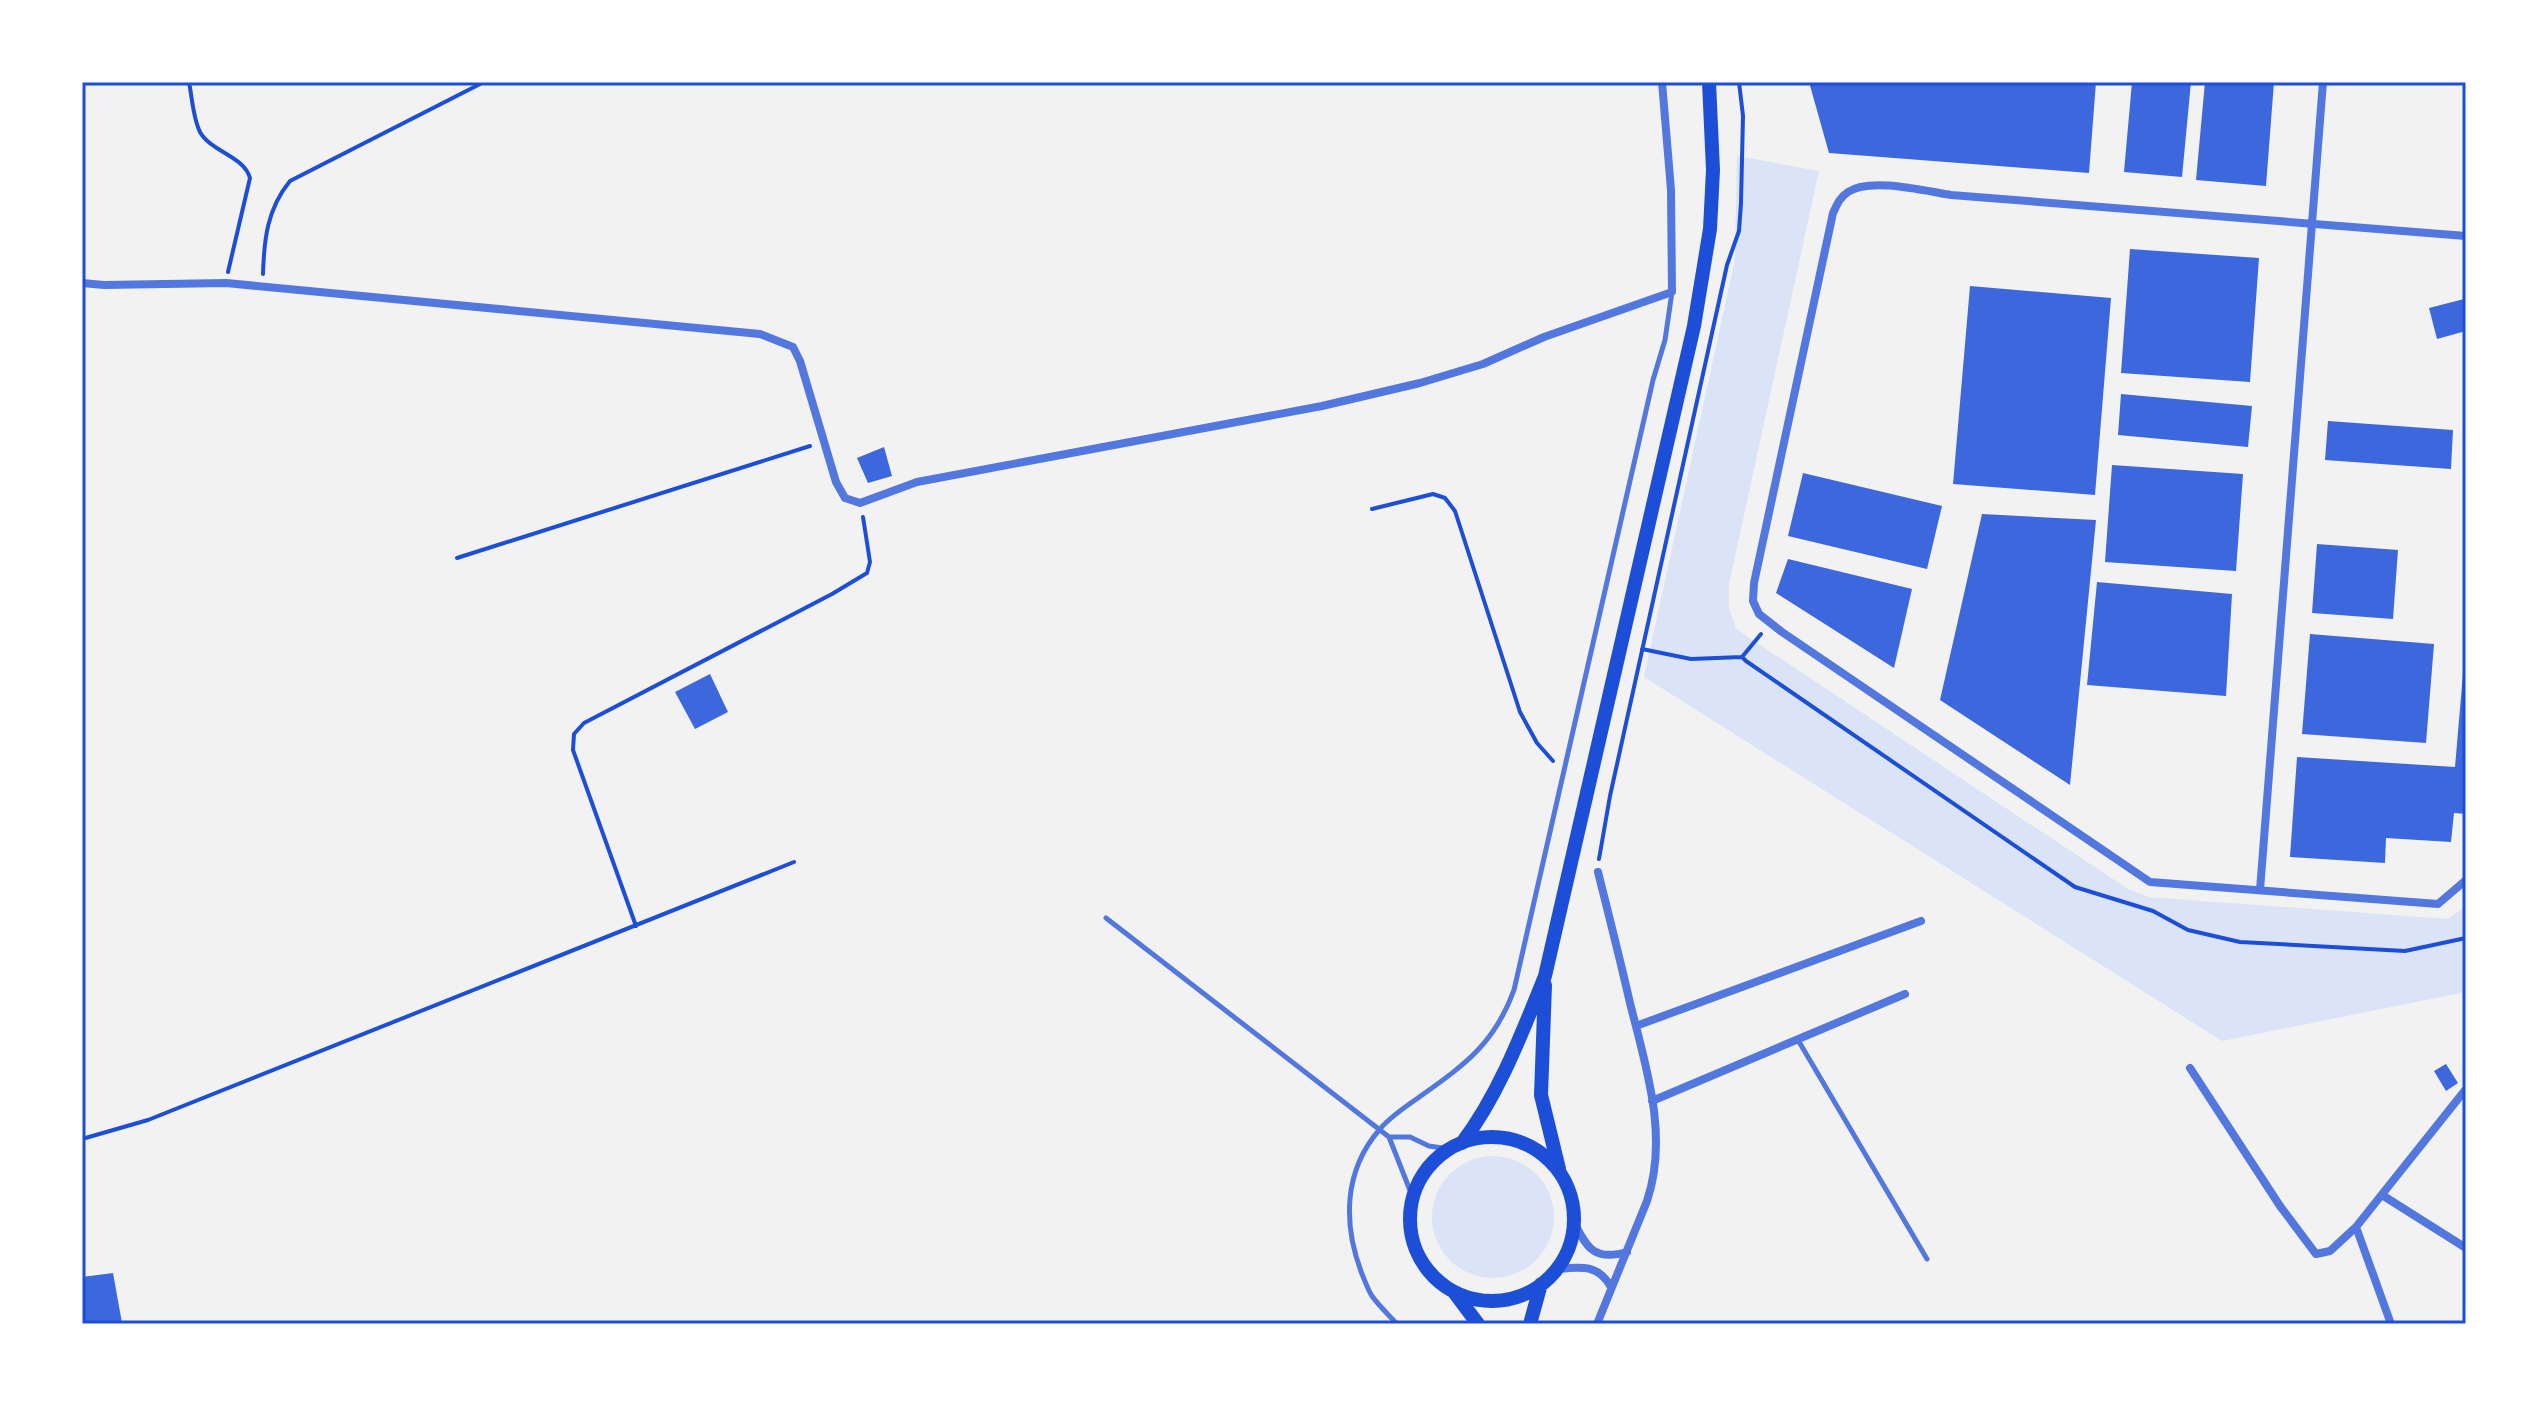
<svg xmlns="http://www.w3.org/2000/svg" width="2548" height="1406" font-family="Bitter,serif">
<rect width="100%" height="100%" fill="#f2f2f2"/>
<path fill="#dbe4f7" d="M1737 156 1819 171 1729 584V608L1736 629 2128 889 2149 897 2448 919 2466 905V992L2222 1041 1644 677 1735 259Z
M1432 1217a61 61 0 1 1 122 0a61 61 0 1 1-122 0Z"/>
<path fill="#3d67dc" d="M1809 82H2096L2089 173 1829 153Z
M2132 82H2191L2182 177 2124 172Z
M2205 82H2274L2266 186 2196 180Z
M2130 249 2259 258 2250 382 2121 373Z
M1970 286 2111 298 2095 495 1953 484Z
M2464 299 2466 331 2437 339 2429 308Z
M2121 394 2252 406 2248 447 2118 435Z
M2328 421 2453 430 2451 469 2325 460Z
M884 447 892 476 868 483 857 458Z
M2112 465 2243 474 2236 571 2105 562Z
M1803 473 1942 506 1927 569 1788 536Z
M1982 514 2096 520 2070 785 1940 700Z
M2317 544 2398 550 2393 619 2312 613Z
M1788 559 1912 589 1894 668 1776 593Z
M2097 582 2232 594 2226 696 2087 685Z
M2310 634 2434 644 2426 743 2302 734Z
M2464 662H2466V814L2454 813 2451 842 2386 838 2385 863 2290 857 2297 757 2455 767Z
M710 674 728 712 695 729 675 692Z
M2446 1064 2458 1083 2446 1091 2434 1071Z
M113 1273 122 1323 82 1324V1277Z"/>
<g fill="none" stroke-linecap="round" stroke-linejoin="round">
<path stroke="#1d4ed8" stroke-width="4" d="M189 82C192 97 193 118 200 132 211 152 244 156 250 178L228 272
M263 274C264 240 267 209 290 181L484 82
M1372 509 1433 494 1445 498 1455 511 1520 712 1537 743 1553 761
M457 558 810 446
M1761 634 1742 657 1746 661 2075 887 2153 911 2188 930 2240 942 2405 951 2466 938
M1642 649 1691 659 1742 657
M1599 859 1610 796 1727 265 1739 231 1741 203 1743 116 1739 82
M636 926 573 750 574 734 584 723 832 594 867 573 870 562 863 517
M82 1139 148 1120 794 862"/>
<path stroke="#5277de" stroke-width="5" d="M1106 918 1389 1137 1413 1198
M1798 1040 1927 1259
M1389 1137H1410L1429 1146 1449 1149
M1397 1324C1389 1315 1379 1306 1372 1296 1368 1290 1365 1281 1362 1274 1343 1225 1343 1171 1380 1129 1390 1117 1405 1107 1418 1098 1464 1065 1494 1045 1514 990L1653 380 1665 340 1672 292"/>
<path stroke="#5277de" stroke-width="8" d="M2466 236 1951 195C1925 191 1870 177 1848 192 1839 198 1837 205 1833 213L1754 583 1753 601 1759 614 1782 632 2150 882 2438 904 2466 880
M82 283 104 285 226 283 760 334 793 347 800 361 836 482 845 498 860 503 917 482 1322 406 1420 383 1483 364 1544 337 1672 292 1671 190 1662 82
M2260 890 2323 82
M1636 1026 1921 921
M2190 1068 2280 1206 2316 1254 2330 1251 2356 1227
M1652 1101 1905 994
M2382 1195 2466 1248
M1574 1222C1587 1249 1595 1261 1627 1252
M1557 1269C1581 1267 1598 1264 1611 1287
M1597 1324 1647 1201C1669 1136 1646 1067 1630 1003 1620 959 1609 916 1598 872
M2391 1324 2356 1227 2466 1089"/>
<path stroke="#1d4ed8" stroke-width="14" d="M1545 985 1541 1095 1559 1169
M1410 1219a82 82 0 1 1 164 0a82 82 0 1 1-164 0Z
M1462 1143C1499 1094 1522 1033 1545 976L1694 326 1710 229 1713 170 1709 82
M1454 1292 1478 1324
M1530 1324 1541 1284"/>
</g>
<rect width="2548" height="1406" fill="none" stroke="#ffffff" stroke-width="168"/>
<rect x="84" y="84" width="2380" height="1238" fill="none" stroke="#1d4ed8" stroke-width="3"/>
</svg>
